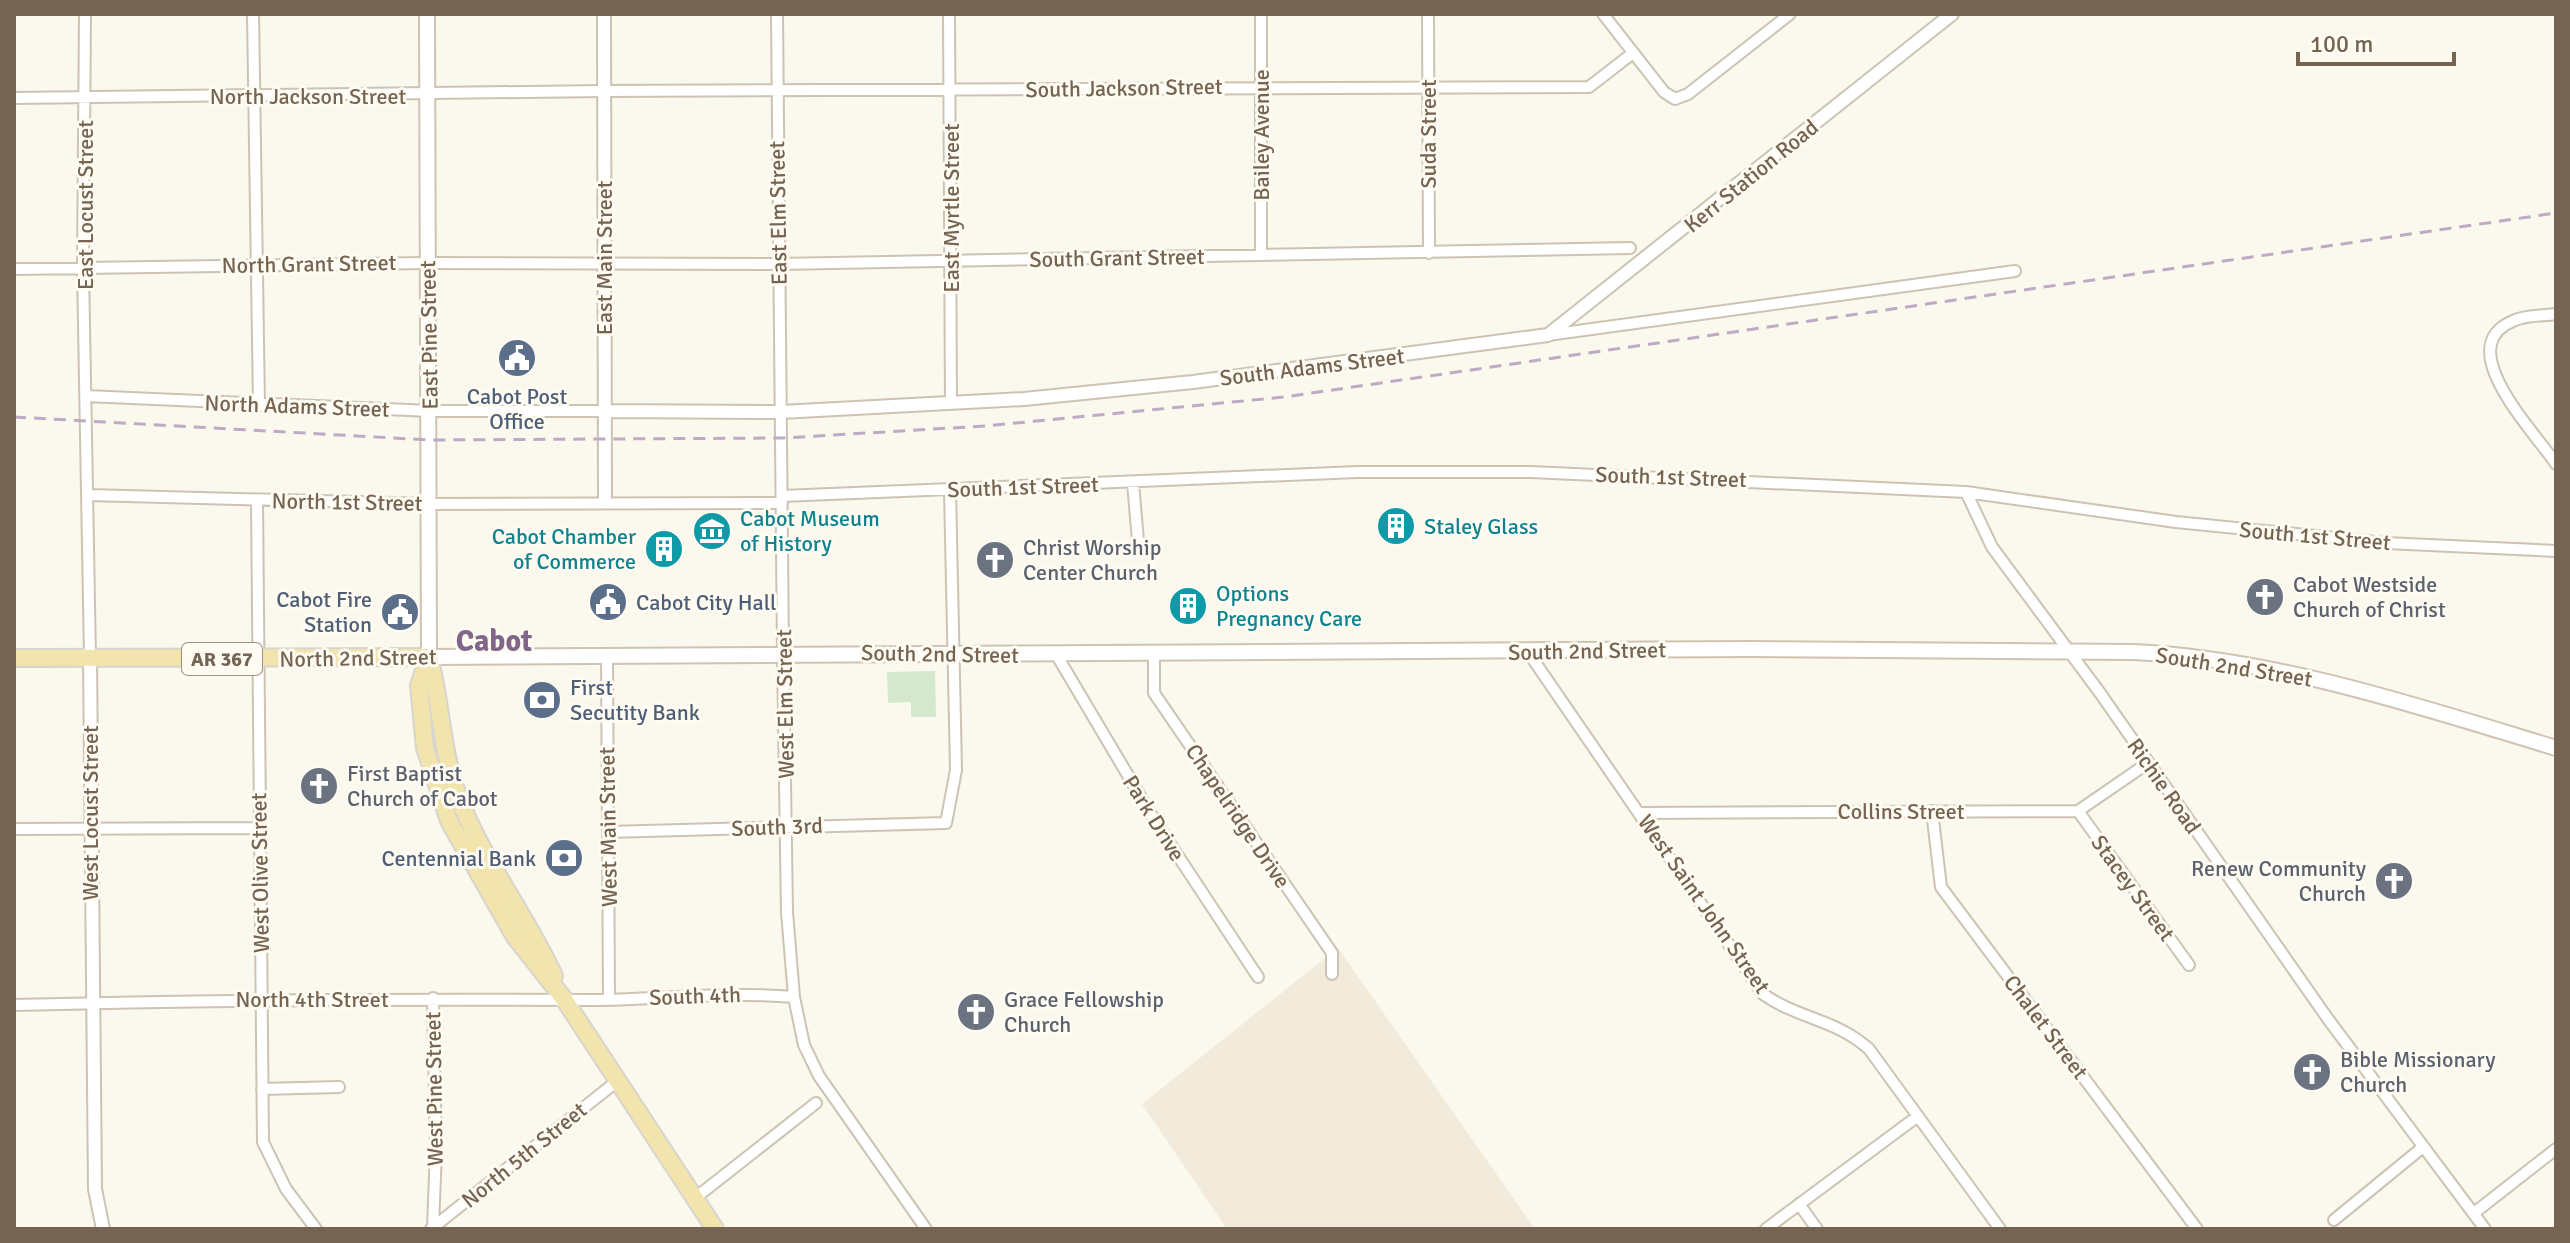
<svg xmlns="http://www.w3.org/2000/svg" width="2570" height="1243" font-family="Signika,sans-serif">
<rect width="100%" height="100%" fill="#fbf8ed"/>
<path fill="#f2ebdc" d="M1338 948 1535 1229H1227L1142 1104Z"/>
<path fill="#d3e8cc" d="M935 671 936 717H911V702L888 703 887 672Z"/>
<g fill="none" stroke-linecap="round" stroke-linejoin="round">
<g stroke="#cdc3b3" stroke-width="14">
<path id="minor" d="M85 14 83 269 90 658
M253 14 259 406
M949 14 951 403
M1261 14V255
M1428 14 1429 253
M1603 14 1664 92 1675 99 1688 94 1790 14
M14 98 603 91 1589 87 1633 53
M14 269 427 263 779 264 1630 248
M2556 314C2543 316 2525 315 2513 321 2450 347 2535 432 2556 464
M1548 335 2015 271
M86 396 431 411H605
M1133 483 1138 541
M1966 492 1992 547 2100 693 2328 1019 2485 1229
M88 495 431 504 782 503
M782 496 1357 472H1531L1966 492 2176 522 2386 543 2556 551
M257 501 263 1142 286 1189 316 1229
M1528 652 1763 994C1798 1019 1836 1019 1869 1049L2000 1229
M607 654 609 1000
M1056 654 1155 821 1258 977
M1154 654V693L1332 953V974
M1932 811 1941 887 2197 1229
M2078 811 2189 965
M1640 813 2078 811 2148 763
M14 829 259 828
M608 832 946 823 956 770 950 490
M794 997 804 1045 819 1076 926 1229
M433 998 436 1149 433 1228
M14 1005C206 1000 397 999 589 1000 657 1000 726 991 794 997L787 912 783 653 777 14
M262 1089 339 1087
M694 1199 816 1103
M1799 1204 1817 1229
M2474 1213 2556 1149
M2334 1220 2423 1147
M431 1229 616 1082
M1766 1229 1918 1116"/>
</g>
<g stroke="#cdc3b3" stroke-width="16">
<path id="tertiary" d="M604 14 605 502
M605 411 781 412 1024 399 1193 382 1548 335 1952 14
M90 658 95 1189 103 1229"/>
</g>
<g stroke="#cfc3b1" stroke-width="18">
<path id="secondary" d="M427 14 429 657 1751 649 2133 652C2278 659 2418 706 2556 748"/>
</g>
<g stroke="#d8d4ce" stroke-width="20">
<path id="primary" d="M429 657 419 685 425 748 449 821 515 937 564 999 715 1229
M429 657C441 701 441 746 456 790 479 856 525 912 554 976
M14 658 429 657"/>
</g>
<use href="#minor" stroke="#fff" stroke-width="10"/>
<use href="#tertiary" stroke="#fff" stroke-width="12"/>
<use href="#secondary" stroke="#fff" stroke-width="14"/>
<use href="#primary" stroke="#f2e4ad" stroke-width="16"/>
<path stroke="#bdabc5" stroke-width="3" stroke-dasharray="12 8" stroke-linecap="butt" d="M14 417 430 440 783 438 985 426 1284 397 2556 213"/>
</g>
<defs>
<g id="civic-disc" transform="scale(2)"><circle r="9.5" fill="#5c6f8a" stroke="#fefbf3"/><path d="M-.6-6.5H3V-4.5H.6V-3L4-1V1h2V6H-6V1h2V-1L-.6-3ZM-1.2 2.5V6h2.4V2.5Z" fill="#fff"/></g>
<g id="building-disc" transform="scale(2)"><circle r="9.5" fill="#0f9aa8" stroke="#fefbf3"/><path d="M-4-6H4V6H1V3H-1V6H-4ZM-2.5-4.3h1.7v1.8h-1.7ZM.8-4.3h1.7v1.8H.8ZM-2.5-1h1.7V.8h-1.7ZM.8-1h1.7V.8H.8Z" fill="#fff"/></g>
<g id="museum-disc" transform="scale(2)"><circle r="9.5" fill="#0f9aa8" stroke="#fefbf3"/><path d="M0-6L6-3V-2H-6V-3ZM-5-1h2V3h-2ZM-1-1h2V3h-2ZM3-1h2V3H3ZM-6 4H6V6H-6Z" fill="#fff"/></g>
<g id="church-disc" transform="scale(2)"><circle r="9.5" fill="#6b7280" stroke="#fefbf3"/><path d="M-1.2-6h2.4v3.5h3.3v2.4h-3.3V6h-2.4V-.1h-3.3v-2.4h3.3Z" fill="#fff"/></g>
<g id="bank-disc" transform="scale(2)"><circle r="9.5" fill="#5c6f8a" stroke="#fefbf3"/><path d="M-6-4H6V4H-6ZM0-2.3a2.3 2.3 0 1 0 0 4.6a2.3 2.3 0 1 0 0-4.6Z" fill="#fff"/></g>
</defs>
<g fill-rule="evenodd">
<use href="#civic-disc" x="517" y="358"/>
<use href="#building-disc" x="1396" y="526"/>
<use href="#museum-disc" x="712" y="531"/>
<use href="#building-disc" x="664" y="549"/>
<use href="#church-disc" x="995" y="560"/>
<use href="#church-disc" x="2265" y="597"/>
<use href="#civic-disc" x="608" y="602"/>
<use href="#building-disc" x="1188" y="606"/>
<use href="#civic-disc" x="400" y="612"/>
<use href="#bank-disc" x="542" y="700"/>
<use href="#church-disc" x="319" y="786"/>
<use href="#bank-disc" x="564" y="858"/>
<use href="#church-disc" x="2394" y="881"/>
<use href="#church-disc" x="976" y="1012"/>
<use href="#church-disc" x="2312" y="1072"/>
</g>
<g text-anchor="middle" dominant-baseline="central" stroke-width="6" stroke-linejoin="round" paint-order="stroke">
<rect fill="#fefbf3" stroke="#9e9182" stroke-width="2" x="182" y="643" width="80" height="32" rx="6"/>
<g font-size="20" font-weight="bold" fill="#756451">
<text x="222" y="659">AR 367</text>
</g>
<g font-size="22" fill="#756451" stroke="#fefbf3">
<text transform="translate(1124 88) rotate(-1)">South Jackson Street</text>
<text x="308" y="96">North Jackson Street</text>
<text transform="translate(1428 134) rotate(-90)">Suda Street</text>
<text transform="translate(1261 135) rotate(-90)">Bailey Avenue</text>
<text transform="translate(1751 176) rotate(-39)">Kerr Station Road</text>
<text transform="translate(85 205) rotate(-90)">East Locust Street</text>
<text transform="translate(951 208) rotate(-90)">East Myrtle Street</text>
<text transform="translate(778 213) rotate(-91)">East Elm Street</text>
<text transform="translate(604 258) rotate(-90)">East Main Street</text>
<text transform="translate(1117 258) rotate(-1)">South Grant Street</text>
<text transform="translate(309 264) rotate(-1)">North Grant Street</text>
<text transform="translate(429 335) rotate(-91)">East Pine Street</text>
<text transform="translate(1312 367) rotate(-7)">South Adams Street</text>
<text transform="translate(297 406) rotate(2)">North Adams Street</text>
<text transform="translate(1671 477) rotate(2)">South 1st Street</text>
<text transform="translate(1023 487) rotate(-2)">South 1st Street</text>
<text transform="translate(347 502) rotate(1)">North 1st Street</text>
<text transform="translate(2315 536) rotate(5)">South 1st Street</text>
<text transform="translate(1587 651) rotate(-1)">South 2nd Street</text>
<text transform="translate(940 654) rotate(1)">South 2nd Street</text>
<text transform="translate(358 658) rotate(-1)">North 2nd Street</text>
<text transform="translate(2234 667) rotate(9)">South 2nd Street</text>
<text transform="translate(785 704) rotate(-91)">West Elm Street</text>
<text transform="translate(2164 786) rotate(55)">Richie Road</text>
<text x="1901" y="811">Collins Street</text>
<text transform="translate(90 813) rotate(-90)">West Locust Street</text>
<text transform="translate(1238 816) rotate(56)">Chapelridge Drive</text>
<text transform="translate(1154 818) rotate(58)">Park Drive</text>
<text transform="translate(608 827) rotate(-91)">West Main Street</text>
<text transform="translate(777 827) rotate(-2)">South 3rd</text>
<text transform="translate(260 873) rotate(-91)">West Olive Street</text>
<text transform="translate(2133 888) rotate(54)">Stacey Street</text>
<text transform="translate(1704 904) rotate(55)">West Saint John Street</text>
<text transform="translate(695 996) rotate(-2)">South 4th</text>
<text x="312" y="999">North 4th Street</text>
<text transform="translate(2046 1027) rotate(53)">Chalet Street</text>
<text transform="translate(434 1089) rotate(-91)">West Pine Street</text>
<text transform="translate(524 1155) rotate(-39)">North 5th Street</text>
</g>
<g font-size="22" fill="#4e5e75" stroke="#fefbf3" text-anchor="end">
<text x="517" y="396" text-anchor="middle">Cabot Post<tspan x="517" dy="25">Office</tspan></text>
<text x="372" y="599">Cabot Fire<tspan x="372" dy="25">Station</tspan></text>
<text x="636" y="602" text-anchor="start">Cabot City Hall</text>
<text x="570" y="687" text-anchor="start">First<tspan x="570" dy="25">Secutity Bank</tspan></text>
<text x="536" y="858">Centennial Bank</text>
</g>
<g font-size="22" fill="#0d838f" stroke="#fefbf3" text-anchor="start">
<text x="740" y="518">Cabot Museum<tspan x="740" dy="25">of History</tspan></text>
<text x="1424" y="526">Staley Glass</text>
<text x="636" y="536" text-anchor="end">Cabot Chamber<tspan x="636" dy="25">of Commerce</tspan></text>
<text x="1216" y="593">Options<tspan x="1216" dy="25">Pregnancy Care</tspan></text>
</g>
<g font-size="22" fill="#5b616d" stroke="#fefbf3" text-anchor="start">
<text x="1023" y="547">Christ Worship<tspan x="1023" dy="25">Center Church</tspan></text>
<text x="2293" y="584">Cabot Westside<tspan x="2293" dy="25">Church of Christ</tspan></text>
<text x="347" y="773">First Baptist<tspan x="347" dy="25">Church of Cabot</tspan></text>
<text x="2366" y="868" text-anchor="end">Renew Community<tspan x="2366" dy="25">Church</tspan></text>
<text x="1004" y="999">Grace Fellowship<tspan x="1004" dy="25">Church</tspan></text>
<text x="2340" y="1059">Bible Missionary<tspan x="2340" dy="25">Church</tspan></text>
</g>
<g font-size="30" font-weight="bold" fill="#826689" stroke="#fefbf3">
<text x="494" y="641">Cabot</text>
</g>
</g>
<rect width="2570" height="1243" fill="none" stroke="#756451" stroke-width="32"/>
<path d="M2298 52v12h156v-12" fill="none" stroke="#756451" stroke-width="4"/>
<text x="2310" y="52" font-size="24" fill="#756451" stroke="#fefbf3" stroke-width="6" paint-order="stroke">100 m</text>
</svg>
